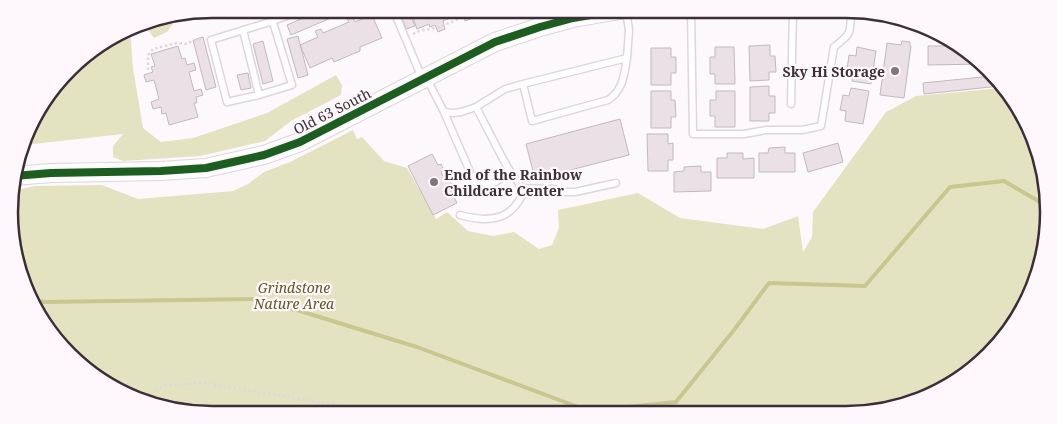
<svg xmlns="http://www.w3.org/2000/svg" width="1057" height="424" font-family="'Noto Serif',serif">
<rect width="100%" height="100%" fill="#fdf8fb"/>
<path fill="#e4e3c1" d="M180 14 167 32 154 38 142 22 146 20Z
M130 29 133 68 143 128 161 142 193 138 267 113 336 75 342 85 341 95 291 121 265 141 200 156 123 161 113 157V146L123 134 24 145 36 111 78 59Z
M1001 88 1027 122 1048 198 1038 277 1014 325 979 365 923 400 872 413 212 415 147 405 88 373 36 314 13 252 11 191 35 186 102 185 138 199 233 191 248 184 264 172 290 162 353 130 357 139 362 137 384 161 407 168 436 219 447 212 468 231 493 236 514 232 539 249 552 245 559 228 558 210 638 193 680 218 763 229 798 216 803 252 812 237 813 212 886 112 916 96Z"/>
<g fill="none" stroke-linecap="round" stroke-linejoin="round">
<path stroke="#c7c78f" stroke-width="4" d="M31 299 44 302 261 299 417 347 589 411 676 402 734 330 769 283 865 286 950 187 1004 181 1047 206"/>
</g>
<path fill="#eae0e6" stroke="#c2b9be" d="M212 9H235L233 15 231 14 229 19 203 11Z
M324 9H335L338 15 291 35 287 25Z
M403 9H408L415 26 406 29 399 10Z
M410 9H474L470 11 473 18 465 21 462 13 443 21 445 29 438 32 435 25 430 27 429 24 417 29Z
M372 15 382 38 360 47V51L334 62 332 58 310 68 300 45 318 37 315 31 321 29 323 33 349 22 347 19 352 17 355 22Z
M298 36 308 75 298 78 287 39Z
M203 37 216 87 206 90 193 40Z
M263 41 273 81 263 84 253 44Z
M902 41 910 42V46H911L904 98 880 95 887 43 901 45Z
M770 45V56H775L776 72H769V80L750 81 749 46Z
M178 46 182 59 185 58 187 65 194 63 196 70 189 72 194 91 201 89 203 95 196 97 197 103H194L198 117 169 125 166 113 162 114 161 107 153 109 151 102 159 99 154 80 146 82 144 75 153 72 151 67 155 66 151 54Z
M928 46H957L979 59 983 64 928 65Z
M715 47H734L735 84H715V74H710V57H715Z
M857 47 876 51 871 84 852 81 854 71 847 70 849 55 856 56Z
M651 48H671V57H676V73H671V85H651Z
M248 73 251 88 241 90 237 75Z
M992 76 1000 86 924 94 923 83Z
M769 86V96H775V113H769V121H750V87Z
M851 88 869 91 863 124 845 121 846 111 840 110 843 95 849 96Z
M651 91H671V100H675L676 117H671V128H651Z
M716 91H735V127H715V116H710V100H716Z
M620 119 629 155 535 179 526 144Z
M647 134H668V144L673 143V160H668V171H648Z
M838 143 843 162 808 172 803 153Z
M785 147V153H795V172H759V153H768L769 148Z
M727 153H743V159L754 158V178H717V158H727Z
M432 154 438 165 441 164 444 170 441 172 445 180 448 178 452 185 449 187 457 203 433 215 408 166Z
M701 166V172H711V191L674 192V172L684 171V167Z"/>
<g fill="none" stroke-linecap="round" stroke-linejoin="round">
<g stroke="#dfd5da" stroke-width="9">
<path id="service" d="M269 9 292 85 259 95 227 102 211 40 273 21 305 9
M393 9 422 78
M537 9 540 25
M691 9 693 134H744L766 130H802L821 126 834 47C853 33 850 32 851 10
M243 30 259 95
M427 79 444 112 453 113 461 112 476 107 505 89 523 84 627 58 629 30 626 11
M523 84 532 121 608 100C623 90 624 76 627 58
M791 104 793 9
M444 112 474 181C494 186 496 185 508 169
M521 188 552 189 565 192H575L616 183
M460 215C481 221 505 223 518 202 521 198 523 193 521 188 518 181 512 175 508 168 497 148 487 128 476 107"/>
</g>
<g stroke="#dfd5da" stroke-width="20">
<path id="secondary" d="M14 176 51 173 161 171 206 168 264 155 300 142 495 42 540 27 573 18 626 9H646"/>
</g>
<path stroke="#dcd9db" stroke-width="2.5" stroke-dasharray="2.5 2.5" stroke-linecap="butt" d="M413 34 419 31 440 27 481 9
M148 70V55L153 49 177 43 185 44 199 39H203
M137 399 167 385 203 383 355 408 366 415"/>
<use href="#service" stroke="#fffefe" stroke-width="6"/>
<use href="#secondary" stroke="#fffefe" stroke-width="18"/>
<g stroke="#fef7fb" stroke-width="11">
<path id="cycleway" d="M14 176 51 173 161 171 206 168 264 155 300 142 495 42 540 27 573 18 626 9H646"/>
</g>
<use href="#cycleway" stroke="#1b5e20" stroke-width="8"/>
</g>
<g fill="#80757b" stroke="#fef7fb" stroke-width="2">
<circle cx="895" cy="71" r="5"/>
<circle cx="434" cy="182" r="5"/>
</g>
<g text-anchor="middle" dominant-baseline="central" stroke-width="4.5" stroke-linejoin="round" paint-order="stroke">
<g font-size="14" font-weight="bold" fill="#3c2e36" stroke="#fef7fb" text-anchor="end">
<text x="885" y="71">Sky Hi Storage</text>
<text x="444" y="174" text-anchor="start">End of the Rainbow<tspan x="444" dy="16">Childcare Center</tspan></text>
</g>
<g font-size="14" fill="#3c2e36" stroke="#fef7fb">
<text transform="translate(332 111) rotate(-27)">Old 63 South</text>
</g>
<g font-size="14" font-style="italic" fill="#5a5b20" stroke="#fef7fb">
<text x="294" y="287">Grindstone<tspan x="294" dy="16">Nature Area</tspan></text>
</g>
</g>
<path d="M0 0H1057V424H0ZM212 18H846A194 194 0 0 1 1040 212V212A194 194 0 0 1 846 406H212A194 194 0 0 1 18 212V212A194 194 0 0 1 212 18Z" fill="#fef7fb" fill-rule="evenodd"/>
<path fill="none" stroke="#3c2e36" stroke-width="2.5" d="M212 18H846A194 194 0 0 1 1040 212V212A194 194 0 0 1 846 406H212A194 194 0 0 1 18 212V212A194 194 0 0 1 212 18Z"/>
</svg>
